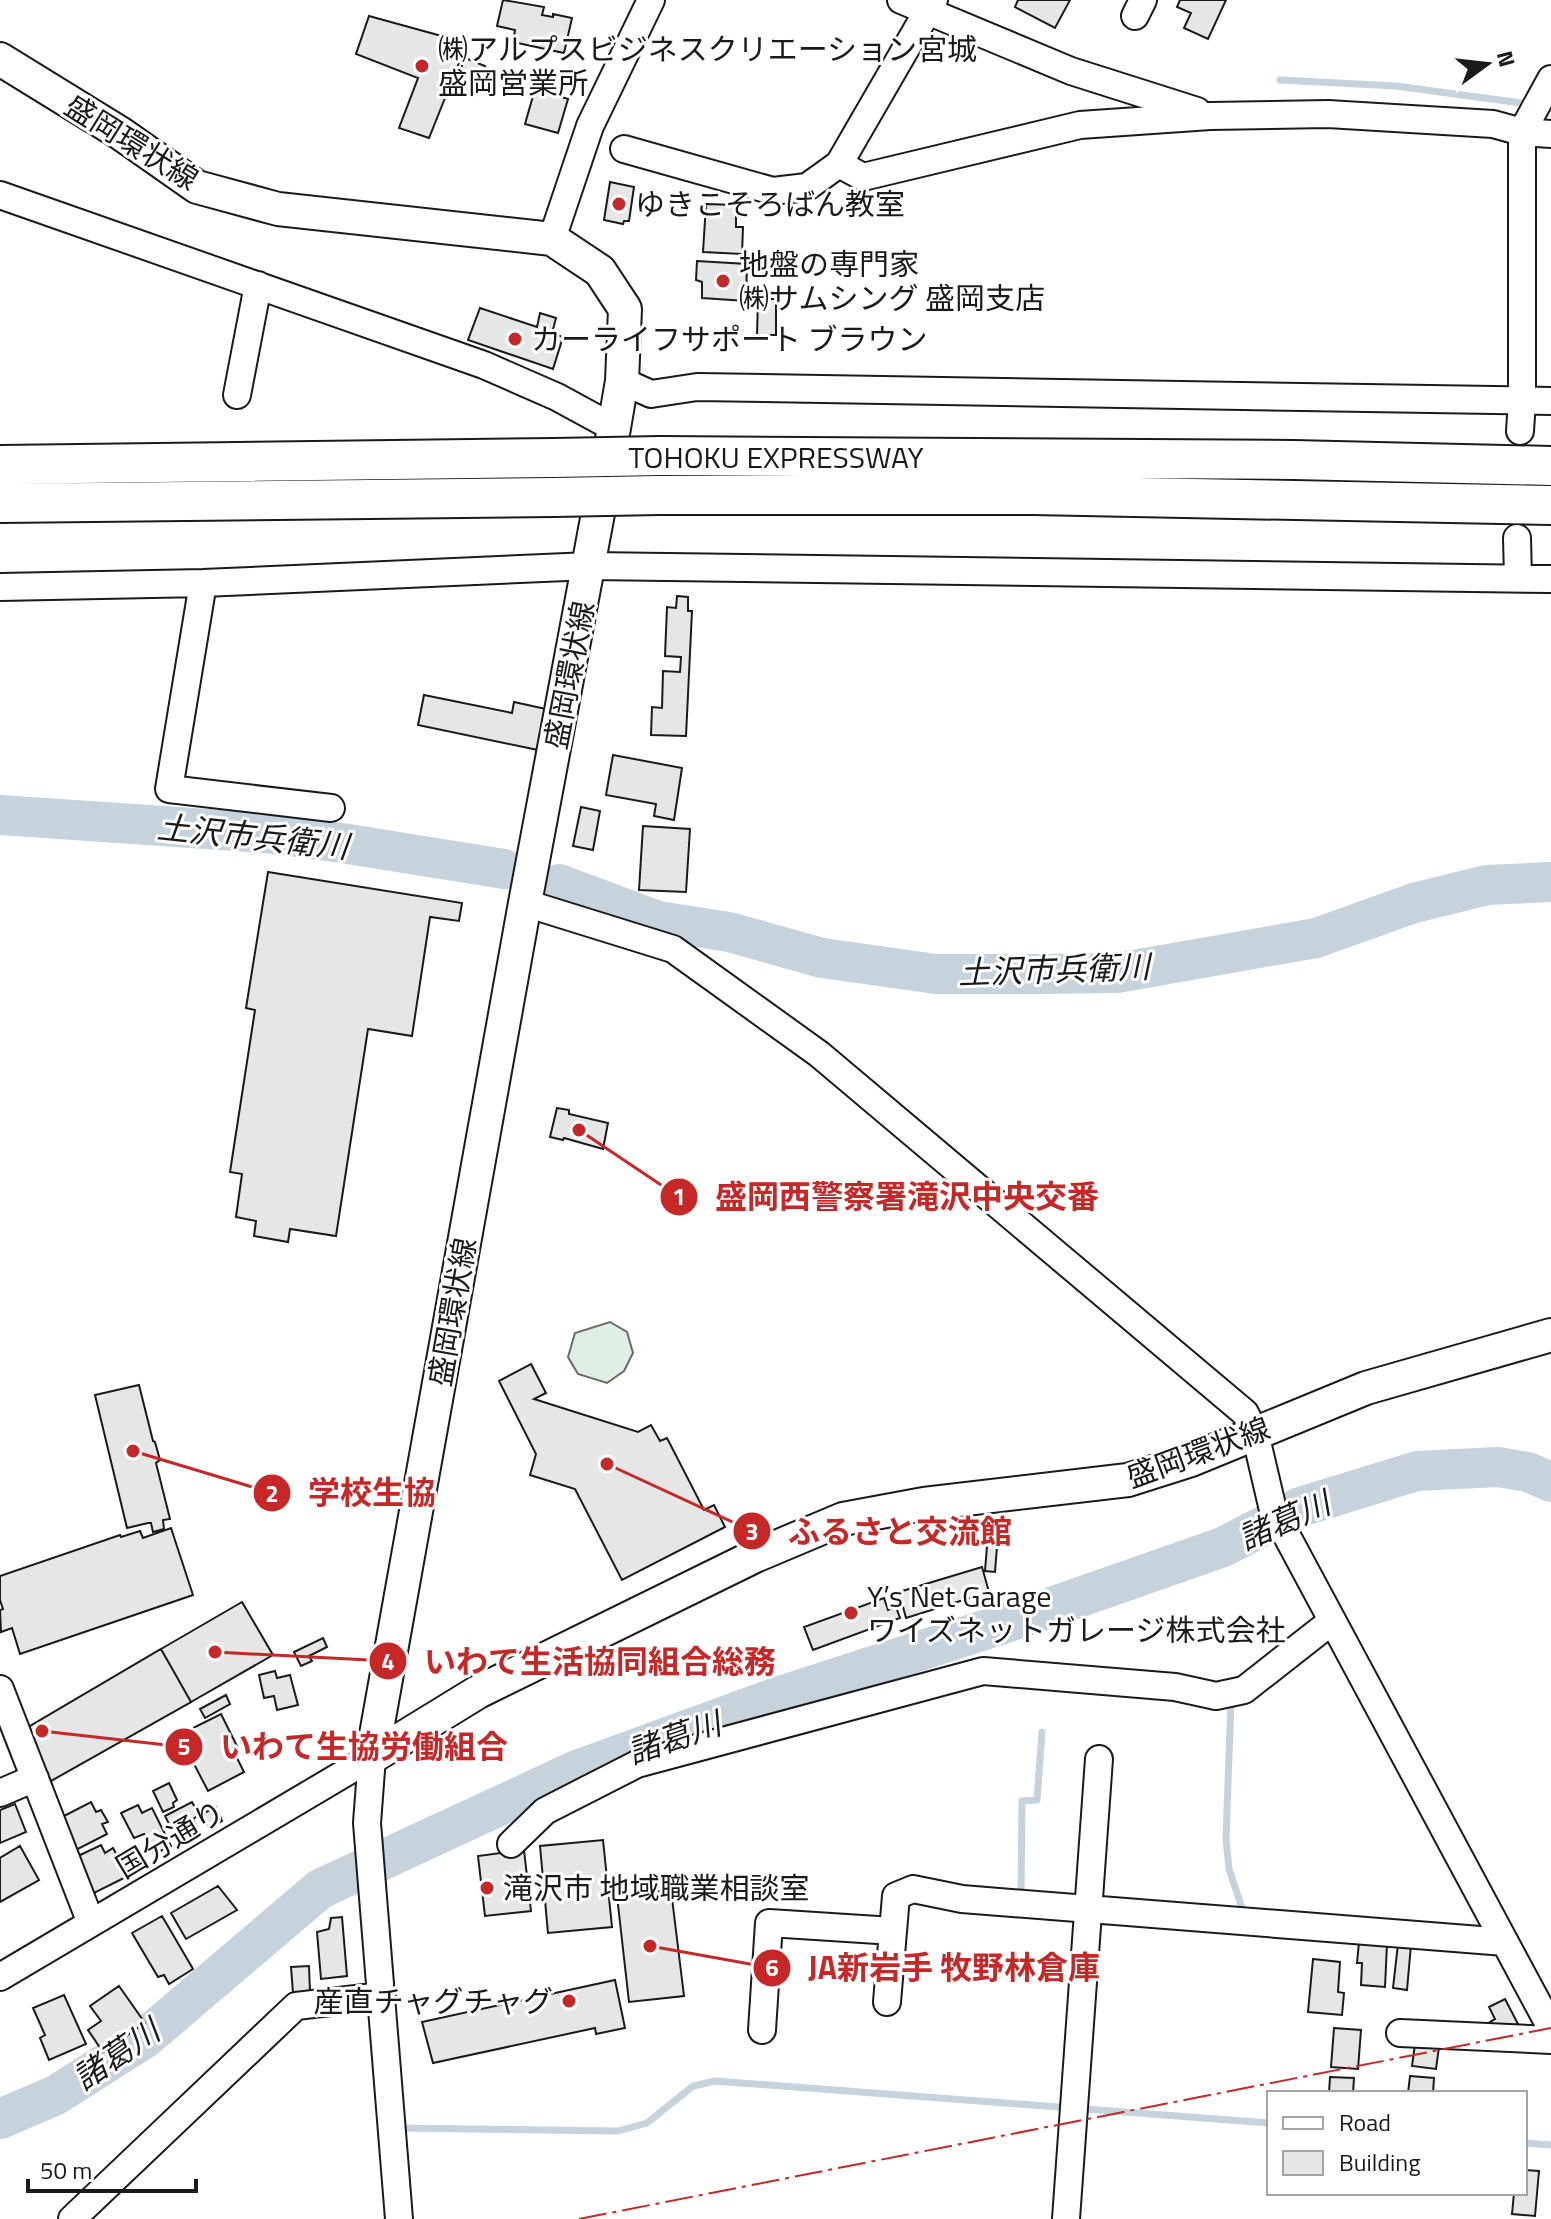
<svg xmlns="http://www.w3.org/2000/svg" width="1551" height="2219" font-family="'Titillium Web','Noto Sans JP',sans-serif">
<rect width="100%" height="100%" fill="#fff"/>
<path fill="#e0efe3" stroke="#6a6a6a" stroke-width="2" d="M610 1322 627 1332 633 1353 624 1371 607 1383 578 1374 568 1357 575 1333Z"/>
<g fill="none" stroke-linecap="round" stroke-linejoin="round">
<path stroke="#c6d2dc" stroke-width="7" d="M1280 80 1396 86 1551 107
M1231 1700 1226 1839 1229 1869 1244 1914
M1028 1894 1021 1893 1022 1801 1037 1800 1042 1732
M398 2128 618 2131 647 2123 693 2086 715 2081 1269 2123
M1525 2143 1551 2145"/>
<path stroke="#c6d2dc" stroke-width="40" d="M0 815 265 833 342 843 504 869
M559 884 658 921 729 932 822 958 936 974H1037L1117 973 1316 938 1414 903 1487 885 1551 882
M0 2119 56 2095 144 2039 320 1889 577 1770 777 1697 1006 1623 1223 1547 1300 1507 1417 1471 1498 1467 1528 1472 1551 1482"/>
</g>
<path fill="#e6e6e6" stroke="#1a1a1a" stroke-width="2" d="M503 0 544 7 542 15 553 17V14L572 18 564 53 513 42 515 30 497 26Z
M1018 0H1070L1055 28 1015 7Z
M1180 0H1226L1208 39 1184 28 1191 13 1177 7Z
M369 16 467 43 429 138 399 128 418 78 356 54Z
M465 58 485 66 473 98 452 92Z
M535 89 568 99 558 133 525 124Z
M610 182 634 187 629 221H624L623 224 604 220Z
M706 204 736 205V227H743L742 254 703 252Z
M697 261 747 264 746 301 702 298V282L696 280Z
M758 299H776V335H757Z
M480 308 537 327 540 313 556 318 552 333 563 337 553 369 468 340Z
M677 596 688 597V611H692L686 736 651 735 652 707 662 708 663 671 680 672 681 657 665 656 667 607 676 608Z
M424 695 512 713 514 702 546 709 538 750 418 725Z
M613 755 682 768 674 820 654 816 656 804 606 795Z
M581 807 600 811 593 850 573 846Z
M643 826 690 829 686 892 639 890Z
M268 872 462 903 459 921 430 917 412 1036 368 1029 336 1236 290 1229 288 1242 254 1236 256 1221 236 1217 242 1174 230 1172 255 1010 246 1008Z
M557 1108 569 1110V1114L608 1123 603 1149 564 1138 563 1140 550 1137Z
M531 1364 546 1393 534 1399 638 1432 651 1425 660 1441 667 1438 704 1510 714 1505 725 1527 622 1580 575 1489 530 1475 536 1454 499 1381Z
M139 1385 153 1441 155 1442 160 1460 156 1463 170 1519 163 1520 164 1529 153 1532 151 1523H148L127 1528 95 1395Z
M989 1521 999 1522 995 1572 985 1571Z
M171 1528 193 1595 20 1654 12 1628 1 1632 0 1610 3 1609 0 1600V1576L120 1535 121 1537 140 1531 143 1538Z
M982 1567 989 1592 906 1618 899 1592Z
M884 1598 888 1610 896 1607 900 1618 813 1650 804 1627Z
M242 1602 273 1655 191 1702 161 1649Z
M323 1638 327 1647 309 1656 312 1661 301 1666 294 1652Z
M161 1649 191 1702 51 1781 25 1729Z
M275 1671 277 1678 290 1675 298 1705 277 1710 274 1696 264 1698 259 1675Z
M226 1695 230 1704 205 1718 200 1709Z
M221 1714 237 1746 233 1750 244 1772 208 1791 179 1735Z
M169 1783 177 1800 173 1803 174 1807 163 1812 153 1791Z
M91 1802 96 1812 101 1810 108 1822 102 1824 107 1834 76 1850 60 1818Z
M192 1802 199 1815 193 1819 197 1827 176 1838 165 1816Z
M15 1804 26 1832 0 1843V1810Z
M138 1805 142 1813 152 1808 171 1846 154 1854 144 1834 134 1838 121 1813Z
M216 1807 222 1821 209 1828 202 1814Z
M603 1840 612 1927 548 1933 540 1846Z
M101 1845 105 1853 113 1848 128 1876 92 1894 79 1866 82 1865 78 1856Z
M20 1846 39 1880 0 1902V1858Z
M524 1850 531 1911 485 1916 478 1856Z
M218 1886 237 1910 186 1939 171 1913Z
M671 1890 684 1996 629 2002 617 1896Z
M162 1916 193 1969 169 1984 164 1975 158 1977 132 1933Z
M342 1917 347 1976 321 1979 317 1932 329 1929 331 1918Z
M1359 1942 1387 1944 1385 1987 1361 1985 1362 1963H1357Z
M1398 1944 1411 1945 1407 1990 1393 1988Z
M1313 1959 1340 1962 1338 1992 1344 1993 1342 2015 1308 2012Z
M309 1966 310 1992 293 1993 291 1967Z
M615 1980 625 2028 596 2034 595 2028 433 2063 422 2022Z
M119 1986 145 2023 103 2052 88 2030 101 2021 90 2006Z
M64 1995 86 2044 49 2060 40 2038 45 2035 33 2008Z
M1505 1999 1518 2024 1495 2033 1490 2022 1495 2019 1489 2007Z
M1334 2028 1361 2030 1358 2069 1331 2067Z
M1415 2044 1439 2047 1436 2069 1412 2066Z
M1410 2076 1434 2078 1433 2093H1408Z
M1330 2077 1354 2078 1353 2093H1329Z
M1525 2170 1539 2171 1535 2216 1512 2214 1514 2193H1525Z"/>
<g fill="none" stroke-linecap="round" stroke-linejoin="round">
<g stroke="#1a1a1a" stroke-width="30">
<path id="minor" d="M901 0 1071 71 1197 111
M1135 16 1143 0
M624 149 773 191 807 187 839 164 934 0
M839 164 863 177 1080 125 1210 116 1328 114 1493 124 1522 132 1551 134
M0 195 484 365 557 397 614 428
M552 239 590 126 651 0
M622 381 651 394 697 387 1551 401
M237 395 258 285
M1520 431 1522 401V132L1551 79
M1517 538 1518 577
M203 583 169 789 331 808
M0 587 203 583 590 566 1551 579
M525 903 673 949 819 1054 1245 1413 1255 1433 1273 1510 1551 2028
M0 1689 91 1923
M372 1757 367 1823 399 2219
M0 1793 35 1778
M511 1844 545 1811 637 1764 983 1671 1175 1687 1216 1696 1244 1690 1332 1621
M0 1977 372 1757
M887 2002 896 1896 913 1889 962 1899 1505 1942
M762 2030 769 1923 893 1931
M1400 2033 1551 2040
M72 2219 296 2006 382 1996
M1066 2219 1099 1759"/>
</g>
<g stroke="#1a1a1a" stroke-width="36">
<path id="major" d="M0 59 120 133 197 187 278 209 552 239 600 271 625 309 622 381 614 428 525 903 372 1757
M372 1757 478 1692 755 1556 843 1519 924 1504 1128 1480 1191 1460 1366 1388 1551 1335"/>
</g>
<g stroke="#1a1a1a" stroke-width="42">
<path id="highway" d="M660 456 1294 460 1551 466
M0 465 554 458
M659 495H1032L1551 505
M0 503 554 497"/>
</g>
<use href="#minor" stroke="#fff" stroke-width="26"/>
<use href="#major" stroke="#fff" stroke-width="32"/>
<use href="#highway" stroke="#fff" stroke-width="38"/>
<g stroke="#1a1a1a" stroke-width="42" stroke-linecap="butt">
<path id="highway-bridge" d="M554 458 660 456
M554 497 659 495"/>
</g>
<use href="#highway-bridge" stroke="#fff" stroke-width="38"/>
<path stroke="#c62828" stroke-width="2" stroke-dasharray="28 6 4 6" stroke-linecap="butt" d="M579 2219 1551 2028"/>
</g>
<g fill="#c62828" stroke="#fff" stroke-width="3">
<circle cx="422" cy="66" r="8"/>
<circle cx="619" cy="204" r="8"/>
<circle cx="723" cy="281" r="8"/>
<circle cx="515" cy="339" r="8"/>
<circle cx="851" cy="1613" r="8"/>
<circle cx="487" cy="1888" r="8"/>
<circle cx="569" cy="2001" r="8"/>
</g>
<g text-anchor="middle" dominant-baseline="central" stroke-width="6" stroke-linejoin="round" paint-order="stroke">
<g font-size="30" fill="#1a1a1a" stroke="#fff" text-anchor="start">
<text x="438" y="49">㈱アルプスビジネスクリエーション宮城<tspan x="438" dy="34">盛岡営業所</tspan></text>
<text x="635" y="204">ゆきこそろばん教室</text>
<text x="739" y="264">地盤の専門家<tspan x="739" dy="34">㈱サムシング 盛岡支店</tspan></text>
<text x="531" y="339">カーライフサポート ブラウン</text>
<text x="867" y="1596">Y’s Net Garage<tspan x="867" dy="34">ワイズネットガレージ株式会社</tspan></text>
<text x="503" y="1888">滝沢市 地域職業相談室</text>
<text x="553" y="2001" text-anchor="end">産直チャグチャグ</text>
</g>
<g font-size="30" fill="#1a1a1a" stroke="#fff">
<text transform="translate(132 142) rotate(32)">盛岡環状線</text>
<text x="776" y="457">TOHOKU EXPRESSWAY</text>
<text transform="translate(569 675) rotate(-79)">盛岡環状線</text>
<text transform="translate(452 1312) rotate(-80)">盛岡環状線</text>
<text transform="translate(1198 1452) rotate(-20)">盛岡環状線</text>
<text transform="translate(170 1839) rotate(-31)">国分通り</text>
</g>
<g font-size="32" font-style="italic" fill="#1a1a1a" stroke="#fff">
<text transform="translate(253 836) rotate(6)">土沢市兵衛川</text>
<text transform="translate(1054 969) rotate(-2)">土沢市兵衛川</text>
<text transform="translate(1284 1520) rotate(-24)">諸葛川</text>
<text transform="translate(674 1737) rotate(-19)">諸葛川</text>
<text transform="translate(116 2054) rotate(-35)">諸葛川</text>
</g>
</g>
<path fill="none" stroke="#c62828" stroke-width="3" d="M579 1130L679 1197M133 1451L272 1493M607 1464L752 1531M215 1652L388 1661M42 1731L184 1747M650 1946L772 1968"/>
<g fill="#c62828" stroke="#fff" stroke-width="3">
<circle cx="579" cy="1130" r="8"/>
<circle cx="133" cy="1451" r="8"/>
<circle cx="607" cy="1464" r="8"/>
<circle cx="215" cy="1652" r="8"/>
<circle cx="42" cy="1731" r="8"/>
<circle cx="650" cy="1946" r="8"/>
<circle cx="679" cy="1197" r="20"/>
<circle cx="272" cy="1493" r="20"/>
<circle cx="752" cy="1531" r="20"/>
<circle cx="388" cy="1661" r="20"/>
<circle cx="184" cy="1747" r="20"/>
<circle cx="772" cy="1968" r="20"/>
</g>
<g font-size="24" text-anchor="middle" font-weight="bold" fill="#fff">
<text x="679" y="1205">1</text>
<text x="272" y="1502">2</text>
<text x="752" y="1540">3</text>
<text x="388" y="1670">4</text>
<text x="184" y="1755">5</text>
<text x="772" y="1976">6</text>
</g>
<g font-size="32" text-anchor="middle" font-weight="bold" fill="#c62828" stroke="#fff" stroke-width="6" stroke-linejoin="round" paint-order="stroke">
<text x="907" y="1208">盛岡西警察署滝沢中央交番</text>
<text x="372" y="1504">学校生協</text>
<text x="900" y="1543">ふるさと交流館</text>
<text x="600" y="1673">いわて生活協同組合総務</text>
<text x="364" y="1758">いわて生協労働組合</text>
<text x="954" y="1979">JA新岩手 牧野林倉庫</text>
</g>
<rect x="1267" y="2091" width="260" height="104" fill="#ffffff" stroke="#a3a3a3" stroke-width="2"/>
<rect x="1283" y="2117" width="40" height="12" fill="#ffffff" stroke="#a3a3a3" stroke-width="2"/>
<text x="1339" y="2131" font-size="24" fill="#1a1a1a">Road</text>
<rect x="1283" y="2151" width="40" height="24" fill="#e6e6e6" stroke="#a3a3a3" stroke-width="2"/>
<text x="1339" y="2171" font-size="24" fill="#1a1a1a">Building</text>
<g transform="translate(1487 64) rotate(75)" stroke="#ffffff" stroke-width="6" paint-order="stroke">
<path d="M0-6L14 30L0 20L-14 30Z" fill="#1a1a1a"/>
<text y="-12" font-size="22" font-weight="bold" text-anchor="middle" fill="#1a1a1a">N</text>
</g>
<path d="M28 2179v12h168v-12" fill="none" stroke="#1a1a1a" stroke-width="4"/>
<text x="40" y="2179" font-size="24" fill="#1a1a1a" stroke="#ffffff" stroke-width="6" paint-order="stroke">50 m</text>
</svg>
